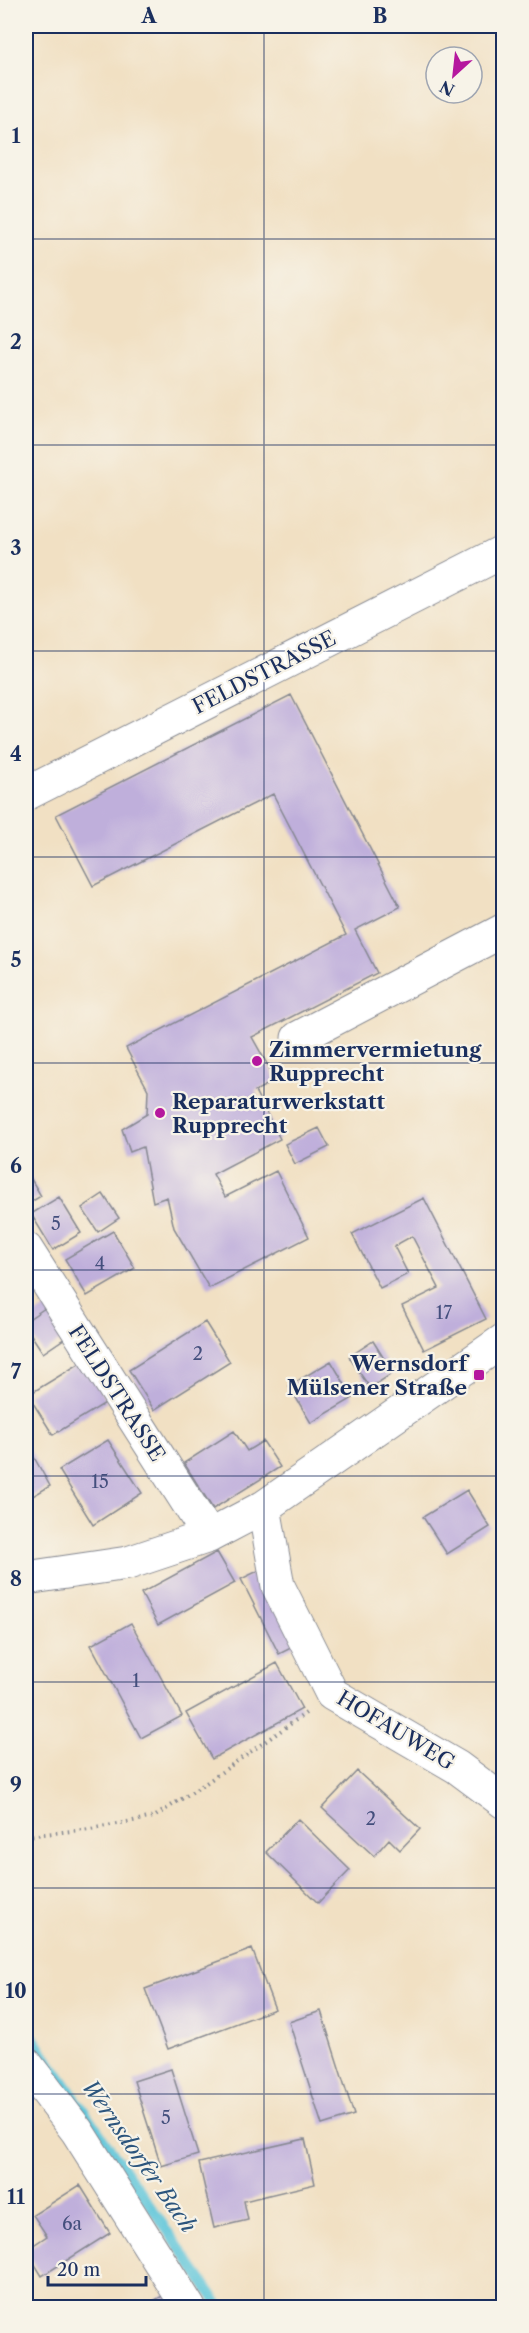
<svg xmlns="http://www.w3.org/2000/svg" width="529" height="2333" font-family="'Libre Caslon Text',serif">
<rect width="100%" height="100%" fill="#f7f3e8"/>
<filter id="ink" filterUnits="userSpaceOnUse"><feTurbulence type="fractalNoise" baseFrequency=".0167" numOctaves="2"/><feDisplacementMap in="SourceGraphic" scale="12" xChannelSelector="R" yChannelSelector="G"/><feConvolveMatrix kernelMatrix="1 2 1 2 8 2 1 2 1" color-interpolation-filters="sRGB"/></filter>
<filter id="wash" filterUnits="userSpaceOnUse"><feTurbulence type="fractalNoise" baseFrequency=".008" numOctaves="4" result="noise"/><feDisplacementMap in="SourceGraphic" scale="24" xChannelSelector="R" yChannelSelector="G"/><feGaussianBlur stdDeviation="1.35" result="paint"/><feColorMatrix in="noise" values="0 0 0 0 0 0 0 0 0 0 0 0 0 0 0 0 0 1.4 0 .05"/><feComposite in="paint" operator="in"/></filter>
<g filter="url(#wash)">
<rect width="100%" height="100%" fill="#f1e0c3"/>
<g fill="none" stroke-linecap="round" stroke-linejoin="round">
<path stroke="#5ec6da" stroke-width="10" d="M26 2027 221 2308"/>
</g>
<g id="blocks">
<path fill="#bfafdb" d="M291 695 400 907 355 930 377 973 252 1037 276 1080 255 1091 280 1139 213 1174 225 1197 276 1171 309 1237 209 1288 174 1228 167 1197 153 1202 143 1147 130 1152 122 1129 147 1114 148 1090 126 1048 346 935 273 794 93 886 56 815Z
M26 893 31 906 26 908Z
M319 1128 329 1147 295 1164 285 1144Z
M28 1174 41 1196 26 1205V1176Z
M103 1194 119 1218 98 1232 82 1208Z
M59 1197 81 1233 53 1250 31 1214Z
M424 1198 486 1319 424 1350 402 1306 439 1288 412 1236 394 1246 408 1274 380 1288 352 1234Z
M113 1231 135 1268 87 1296 65 1259Z
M48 1306 68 1336 43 1353 26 1327V1321Z
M205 1322 230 1362 154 1410 129 1370Z
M373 1341 393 1373 370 1388 349 1357Z
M331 1361 353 1398 311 1423 289 1386Z
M82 1362 107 1402 53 1435 28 1395Z
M234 1431 247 1451 263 1441 280 1467 213 1509 184 1463Z
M108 1440 142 1493 93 1525 59 1470Z
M26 1443 50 1486 26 1500Z
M467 1490 490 1527 447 1554 423 1517Z
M217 1552 235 1583 158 1625 141 1593Z
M260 1570 297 1645 279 1654 241 1579Z
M131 1623 182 1716 141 1738 91 1645Z
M277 1663 302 1709 212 1759 186 1713Z
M357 1771 420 1829 400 1850 389 1839 374 1856 322 1808Z
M298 1819 350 1870 318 1903 266 1852Z
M252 1949 275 2009 168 2049 145 1989Z
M321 2011 354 2115 322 2125 289 2022Z
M171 2069 198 2155 161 2166 134 2081Z
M305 2139 315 2184 244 2201 248 2220 214 2228 199 2163Z
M80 2185 110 2233 42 2276 26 2250 47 2236 33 2215Z
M170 2292 178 2308H140Z"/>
</g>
</g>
<g filter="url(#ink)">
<use href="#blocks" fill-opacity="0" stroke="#868890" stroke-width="1.5"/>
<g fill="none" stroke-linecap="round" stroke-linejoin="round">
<g stroke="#868890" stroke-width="35">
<path id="minor" d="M26 794 504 551
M298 1038 504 930
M26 1249 209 1536
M264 1507 278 1586 332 1694 457 1767 504 1802
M26 1578 128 1563 209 1536 264 1507 504 1340
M26 2064 77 2131 189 2308"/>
</g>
<path stroke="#868890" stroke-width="4" stroke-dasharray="1.5 4.5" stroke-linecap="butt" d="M26 1836 90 1829 154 1817 206 1783 306 1713"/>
<use href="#minor" stroke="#fff" stroke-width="33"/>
</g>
</g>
<path fill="none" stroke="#1b2f5e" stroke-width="1.5" stroke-opacity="0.55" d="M264 26V2308M26 239H504M26 445H504M26 651H504M26 857H504M26 1063H504M26 1270H504M26 1476H504M26 1682H504M26 1888H504M26 2094H504"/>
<g fill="#b5179e" stroke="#f7f3e8" stroke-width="2">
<circle cx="257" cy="1061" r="6"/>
<circle cx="160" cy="1113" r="6"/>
<rect x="473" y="1369" width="12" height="12" rx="3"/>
</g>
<g text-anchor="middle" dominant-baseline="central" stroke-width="4.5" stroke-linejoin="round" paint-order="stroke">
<g font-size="18" fill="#444f7d">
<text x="56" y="1224">5</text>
<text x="100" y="1264">4</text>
<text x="444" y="1313">17</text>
<text x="198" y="1354">2</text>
<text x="100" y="1482">15</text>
<text x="136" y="1681">1</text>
<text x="371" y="1819">2</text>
<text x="166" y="2118">5</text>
<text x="72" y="2224">6a</text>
</g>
<g font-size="21" fill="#1b2f5e" stroke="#f7f3e8">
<text transform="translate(264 672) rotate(-27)">FELDSTRASSE</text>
<text transform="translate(117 1393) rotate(57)">FELDSTRASSE</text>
<text transform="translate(396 1730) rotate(31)">HOFAUWEG</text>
</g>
<g font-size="21" font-weight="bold" fill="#1b2f5e" stroke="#f7f3e8" text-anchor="start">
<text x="269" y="1049">Zimmervermietung<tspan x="269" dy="24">Rupprecht</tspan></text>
<text x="172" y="1101">Reparaturwerkstatt<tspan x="172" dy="24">Rupprecht</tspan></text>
<text x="467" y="1363" text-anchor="end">Wernsdorf<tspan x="467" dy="24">Mülsener Straße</tspan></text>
</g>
<g font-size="22" font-style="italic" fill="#2c557d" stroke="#f7f3e8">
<text transform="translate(139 2156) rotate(55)">Wernsdorfer Bach</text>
</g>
</g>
<rect width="529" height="2333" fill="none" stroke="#f7f3e8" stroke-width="66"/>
<g transform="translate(454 75) rotate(207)"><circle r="28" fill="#f7f3e8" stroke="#9fa5b1" stroke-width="1.5"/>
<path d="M0-4.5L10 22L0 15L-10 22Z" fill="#b5179e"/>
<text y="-9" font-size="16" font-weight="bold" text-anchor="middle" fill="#1b2f5e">N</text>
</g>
<path d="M48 2276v9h98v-9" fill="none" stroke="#1b2f5e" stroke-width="3"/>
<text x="57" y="2276" font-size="18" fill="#1b2f5e" stroke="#f7f3e8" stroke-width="4.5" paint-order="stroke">20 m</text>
<rect x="33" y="33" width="463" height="2267" fill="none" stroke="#1b2f5e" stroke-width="2"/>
<g font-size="20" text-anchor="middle" font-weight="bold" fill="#1b2f5e">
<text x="149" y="23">A</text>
<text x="380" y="23">B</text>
<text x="16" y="143">1</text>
<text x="16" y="349">2</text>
<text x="16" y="555">3</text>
<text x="16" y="761">4</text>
<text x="16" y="967">5</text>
<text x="16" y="1173">6</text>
<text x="16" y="1379">7</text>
<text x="16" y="1586">8</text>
<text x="16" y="1792">9</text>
<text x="16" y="1998">10</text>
<text x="16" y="2204">11</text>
</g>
</svg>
